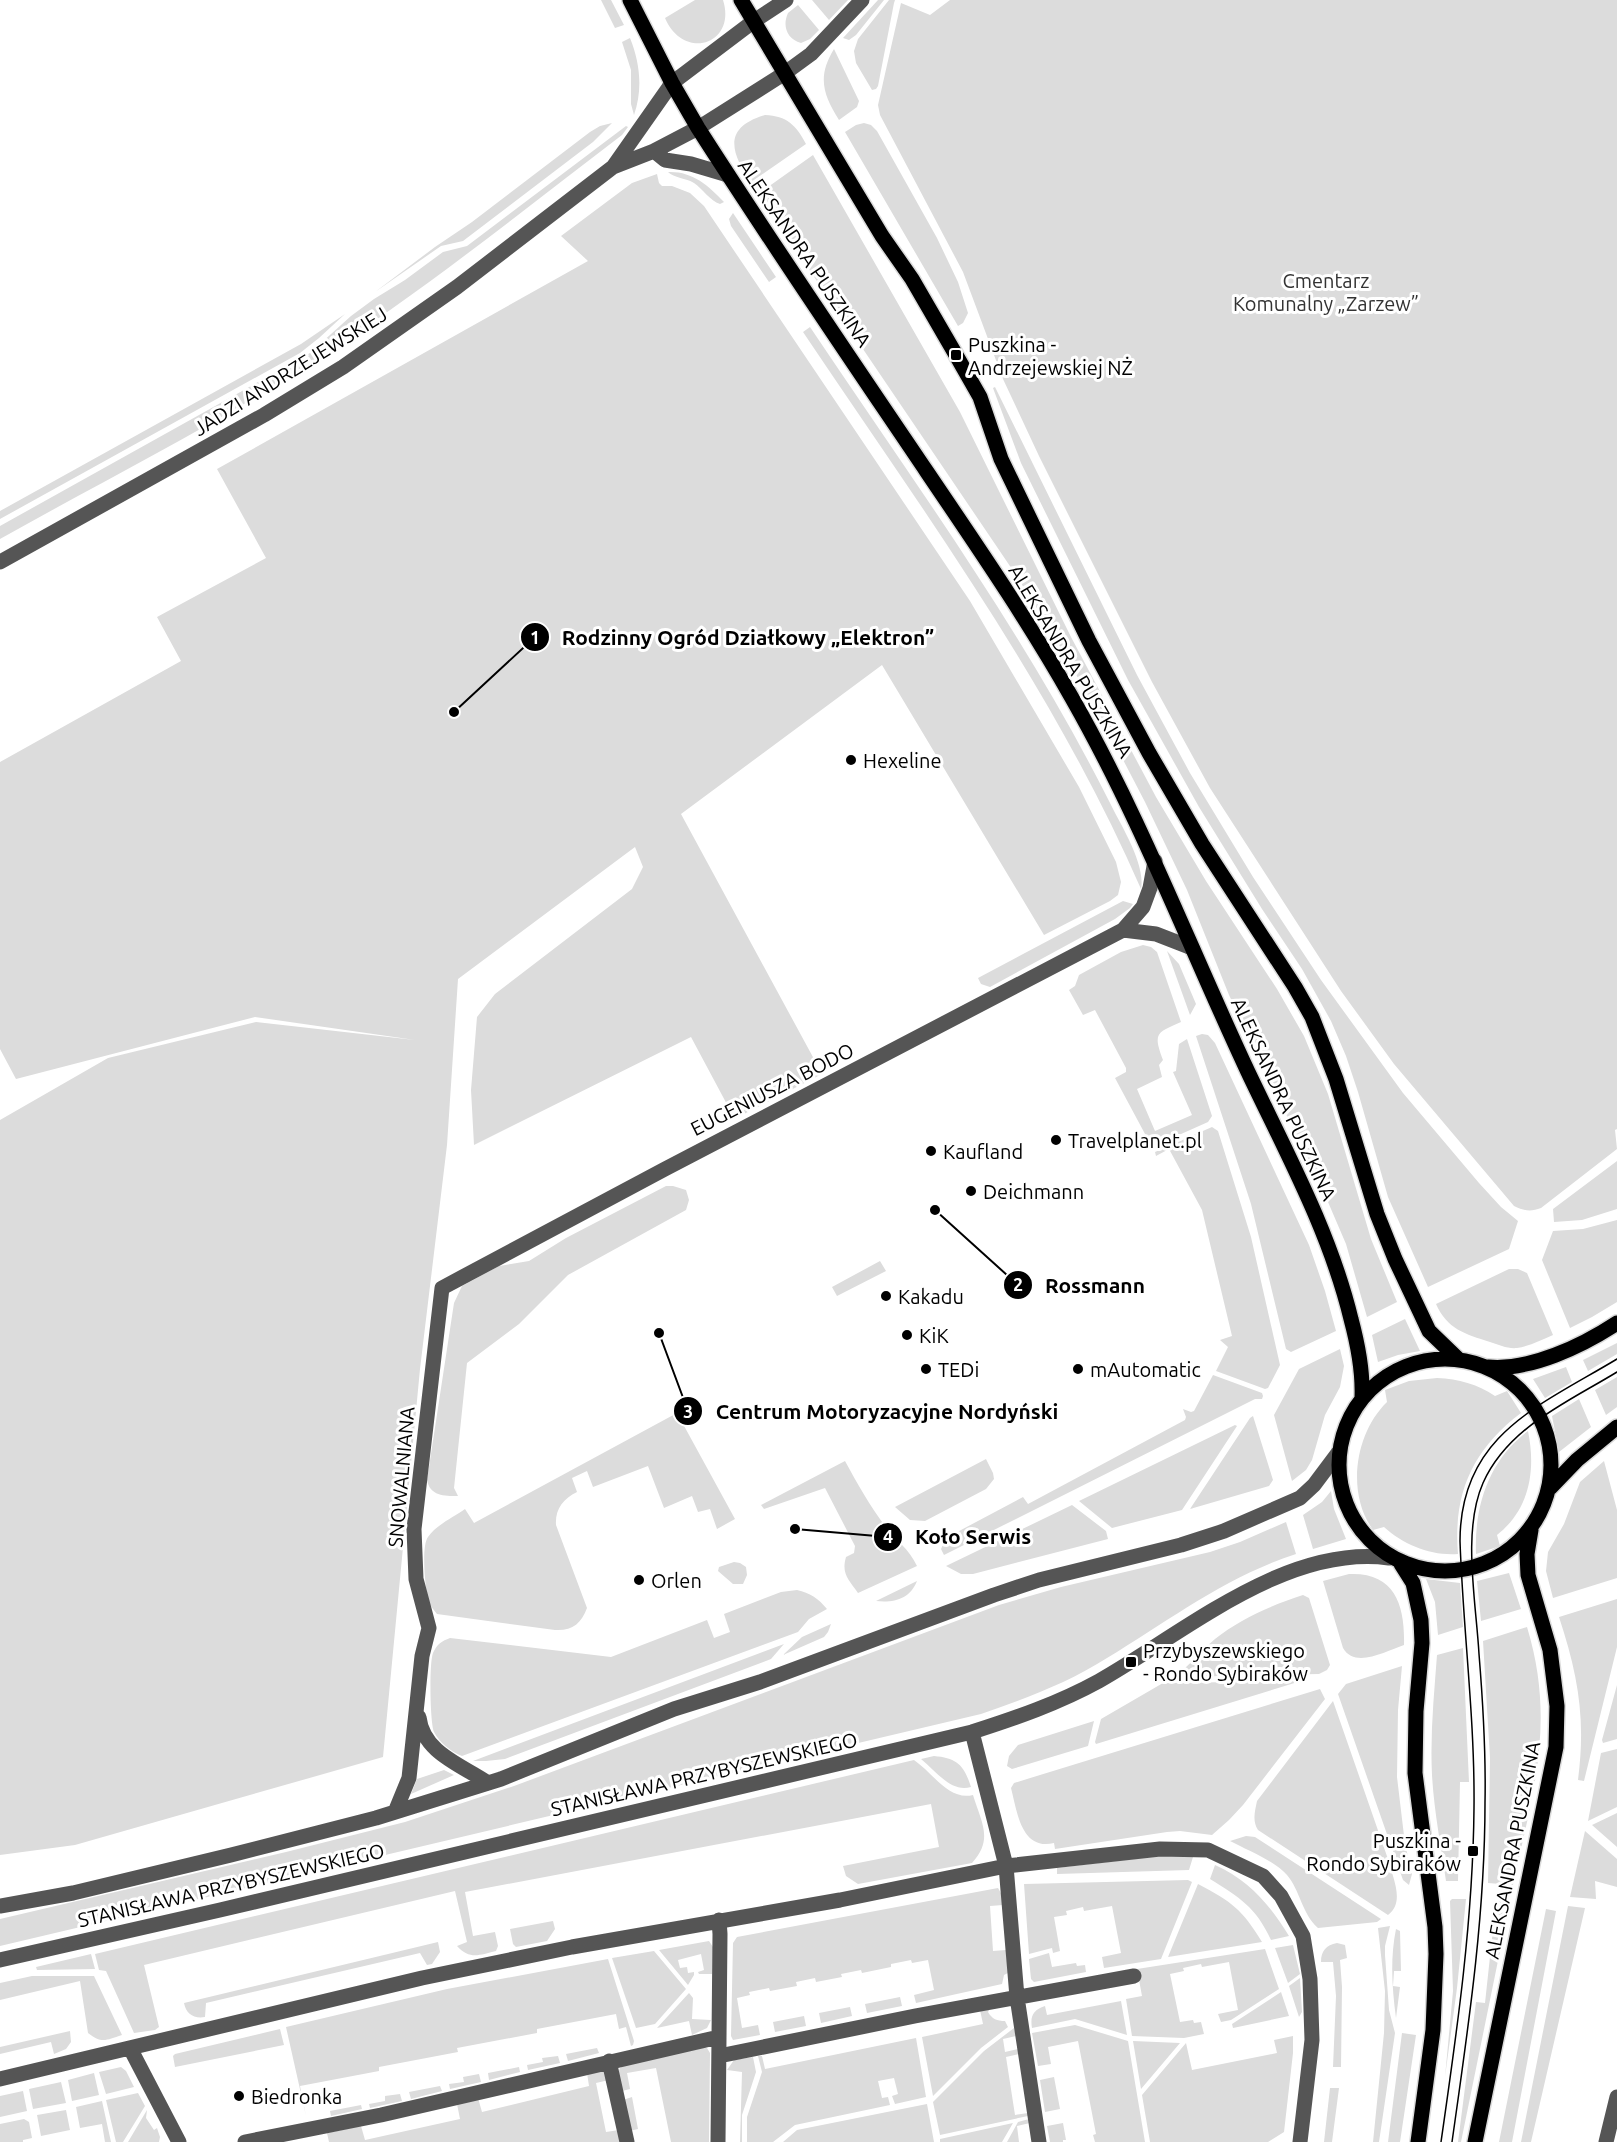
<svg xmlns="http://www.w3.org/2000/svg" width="1617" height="2142" font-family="Ubuntu,sans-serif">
<rect width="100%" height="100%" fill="#fff"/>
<path fill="#dcdcdc" d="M601 0H611L624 25 615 28Z
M695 0H723C737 44 684 62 665 18Z
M812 0H848L829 20Z
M878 0H884L856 35 849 40 843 38Z
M889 0H895L894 3 878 86 876 89 872 90 856 63 854 51 858 39Z
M950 0H1617V1129L1615 1130 1617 1149 1541 1208C1531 1212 1524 1211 1514 1206L1394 1064 1341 991 1210 788 1152 682 1039 456 1003 379 963 272 880 115 878 105 901 3 930 15Z
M798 5 819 30 810 39 801 43C787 39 782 26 788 13Z
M630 38C640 63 643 89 634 115L631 104V70L622 42Z
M834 49 859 101 857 107 839 120C823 94 817 77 834 49Z
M765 115C787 116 796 125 806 144L751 182C731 153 722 128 765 115Z
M612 123 593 142 463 241 441 246 375 292 435 247 472 222 590 132 600 126Z
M864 123 871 125 877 131 937 238 958 282 968 313 963 323 958 326 845 132 856 125Z
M626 126 628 127 622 135C521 212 422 292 315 361 214 425 105 480 0 539V526L310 353 351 316 374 299 405 280 443 252 467 246Z
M813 155 960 412 1071 637 1156 797 1206 881 1277 989 1304 1036 1328 1094 1371 1239 1397 1302 1367 1317 1346 1244 1328 1202 1229 995 1187 890 1145 802 1106 727 1058 643 1016 575 758 194Z
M668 172C692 171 708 185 724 202L720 204C710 201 703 189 694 183 686 178 674 178 668 172Z
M657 174 659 183 662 186H672L690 193 704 206 970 601 1079 787 1116 862 1121 882 1118 895 1110 901 1044 935 882 665 681 814 814 1059 820 1075 742 1115 730 1110 691 1037 474 1145 471 1090 477 1017 495 994 632 889 643 867 635 847 458 979 447 1145 420 1369 383 1757 75 1845 0 1855V1120L108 1058 256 1022 415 1040 255 1017 16 1079 0 1049V762L181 661 157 617 266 558 217 469 588 261 561 236 632 183Z
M733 213 776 277 769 282 731 226 729 219Z
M345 314 319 338 300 353 0 519V511L301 344Z
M810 327C914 482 1025 634 1109 801 1120 824 1146 864 1141 889 1054 689 924 512 803 332Z
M995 387 1137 675 1190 773 1253 877 1321 980 1403 1093 1479 1183 1501 1207 1518 1221 1509 1249 1428 1287 1388 1197 1358 1092 1346 1056 1331 1021 1302 969 1262 909 1199 807 1128 680 1021 463 993 388Z
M1123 901 1133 904 1130 908 1115 919 990 987 981 984 978 978Z
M1143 945 1151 947 1157 952 1181 1022C1156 1033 1153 1033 1163 1060L1159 1065 1162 1077 1137 1089 1155 1131 1192 1115 1173 1072 1176 1071 1179 1044 1187 1039 1212 1116 1208 1122 1152 1147 1115 1078 1126 1072V1068L1095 1010 1083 1015 1069 990 1075 986 1079 975 1121 952Z
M1167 951 1179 964 1196 1004 1190 1015Z
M1202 1034 1208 1035 1215 1043 1309 1245 1325 1291 1336 1331 1291 1352 1286 1349 1251 1204 1196 1036Z
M1212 1127 1218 1131 1251 1237 1280 1365 1268 1388 1265 1389 1216 1371 1228 1347 1220 1340 1232 1336 1202 1210 1169 1149 1156 1156 1155 1152Z
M1617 1161V1209L1582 1220 1554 1222 1553 1209Z
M666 1186H673L686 1190 689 1200 686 1210 568 1275 519 1324 467 1363 454 1488 458 1496C444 1496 430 1496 427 1480L454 1303 462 1286 499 1266 529 1261 566 1238Z
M1617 1220V1302L1592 1317 1570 1328 1542 1260 1553 1231 1583 1229Z
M880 1261 886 1271 837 1296 832 1287Z
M1509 1269H1518L1527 1273 1553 1335C1541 1340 1530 1346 1517 1348 1508 1349 1499 1345 1490 1342 1465 1334 1447 1329 1436 1304Z
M1405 1319 1420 1351 1398 1355 1378 1362 1372 1335Z
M1617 1343V1354L1588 1371 1583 1360Z
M1340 1349 1344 1366 1340 1387 1325 1415 1312 1460 1306 1470 1292 1481 1274 1415 1299 1369Z
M1566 1367 1572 1382 1545 1398 1533 1379Z
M1213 1375 1262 1393 1263 1396 1262 1399H1255L944 1555 941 1549 946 1538 1023 1497 1028 1504 1185 1420 1186 1417 1183 1409 1191 1412 1194 1411Z
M1617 1377V1407L1606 1415 1595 1390Z
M1437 1378C1459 1379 1477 1384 1495 1396L1507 1391 1521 1413C1472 1450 1453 1494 1458 1554 1431 1556 1404 1545 1384 1527L1373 1530C1346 1493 1355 1433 1387 1402L1385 1390 1409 1381Z
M1579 1399 1591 1427 1559 1452 1552 1416Z
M677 1413 735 1519 717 1529 710 1509 698 1512 692 1496 664 1508 648 1466 593 1487 587 1471 572 1478 577 1492C563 1499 555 1509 556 1525L587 1608C581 1624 572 1631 555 1630L437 1614C434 1610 430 1606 429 1602 425 1590 421 1546 428 1537 436 1525 454 1517 465 1509L474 1523Z
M1253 1416 1273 1480 1269 1486 1190 1509 1250 1418Z
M1235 1425 1237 1426 1182 1510 1112 1528 1079 1501Z
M1528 1431C1536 1470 1530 1509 1497 1535L1500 1546 1476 1554C1474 1506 1489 1460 1528 1431Z
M986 1459 993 1473 994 1479 986 1489 925 1521 910 1520 895 1507Z
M845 1461C857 1483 870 1506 885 1526 896 1540 909 1549 917 1566L858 1593C849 1580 841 1574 846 1557L854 1553 855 1546 825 1488 764 1509 761 1505Z
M1604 1461 1617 1510V1578L1553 1598 1546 1571 1548 1552 1564 1524 1580 1482Z
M1331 1491 1334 1509 1346 1539 1313 1549 1303 1515 1322 1502Z
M1072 1505 1106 1531 1108 1539 973 1574H961L946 1566Z
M1286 1522 1296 1554C1227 1576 1168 1621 1107 1658 1068 1683 1024 1699 981 1714L0 1946V1919L286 1852 405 1822 514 1786 999 1605 1061 1587 1210 1552 1240 1542Z
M734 1562 740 1563 746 1567 747 1575 743 1584H733L718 1571 719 1567Z
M1509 1573 1521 1609 1481 1621 1477 1581Z
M1349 1574C1395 1572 1405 1605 1404 1645 1386 1651 1355 1669 1343 1648L1323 1581Z
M1426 1579 1460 1583 1463 1627 1438 1635 1435 1602Z
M917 1581C910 1599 894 1603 876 1601Z
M797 1590C810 1593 818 1598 827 1609L809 1619 798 1632 462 1756C451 1752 439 1742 434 1732 430 1722 429 1663 433 1653 437 1644 442 1641 450 1638L611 1657 707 1620 714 1638 730 1632 724 1614 781 1592Z
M1303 1595 1309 1598 1330 1665 1327 1670 1319 1674 1174 1677C1190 1666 1200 1651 1215 1639 1240 1619 1272 1605 1303 1595Z
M1617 1599V1647L1584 1781 1578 1780C1586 1718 1578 1675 1559 1617Z
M831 1624 828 1632 824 1637 783 1655 802 1637Z
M1527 1627C1556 1722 1533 1792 1513 1885L1488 1883 1490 1758 1483 1641Z
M784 1644 771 1659 505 1759 486 1761H473Z
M1463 1648 1469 1782H1460L1458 1881H1446C1441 1846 1434 1811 1432 1775 1430 1735 1434 1695 1437 1655Z
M1402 1666 1398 1710 1397 1777 1405 1844 1412 1874 1409 1885 1403 1880 1338 1694 1346 1684Z
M1301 1681 1096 1744 1095 1742 1101 1719 1163 1683Z
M1617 1685V1739L1603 1743 1602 1740Z
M1320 1689 1325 1699 1243 1805 1229 1820 1212 1835 1180 1831 1167 1832 1055 1849 1054 1843C1021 1851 1017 1811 1011 1788L1014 1783Z
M1333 1701 1389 1862C1393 1879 1405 1902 1388 1915L1258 1830C1252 1821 1255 1811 1257 1801Z
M1094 1721 1088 1746 1012 1769 1007 1766 1009 1756 1018 1745Z
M1617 1749V1807L1588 1821 1601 1753Z
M934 1756C957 1758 964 1765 971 1787 951 1793 936 1771 921 1759Z
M914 1760C933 1773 949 1801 973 1795 981 1822 994 1839 972 1863L858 1884 846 1876 843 1866 939 1847 931 1804 465 1892 473 1936 495 1932 498 1946 496 1951C479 1955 470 1960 457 1946L467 1942 455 1891 144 1965 159 2027 155 2030 134 2033 106 1971 99 1970 95 1954Z
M444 1770 454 1775 411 1794 417 1779Z
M1617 1813V1847L1592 1825Z
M1585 1831 1617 1859V1887L1595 1881 1596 1899 1570 1897Z
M1246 1836 1255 1837 1381 1919 1377 1922 1318 1928C1302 1914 1300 1890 1287 1875 1275 1861 1247 1850 1230 1841Z
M1166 1855 1193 1857 1189 1870 1057 1874V1868Z
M1215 1865C1249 1880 1270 1905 1289 1936L1271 1940C1256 1907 1239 1897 1210 1879Z
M1188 1880 1192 1882 1161 1959 1104 1968 1102 1957 1121 1953 1112 1906 1084 1911 1083 1907 1066 1911 1067 1915 1054 1917 1060 1951 1053 1953 1052 1948 1029 1954 1024 1884Z
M1198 1884C1232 1902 1242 1909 1262 1942L1168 1957Z
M998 1888 1002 1895 1003 1905 990 1906 993 1951 1006 1950 1008 1973 1004 1975 1002 1984 916 2003 914 1995 934 1990 928 1960 912 1963 911 1960 891 1964V1967L862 1973 861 1970 841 1974 842 1977 816 1982 815 1978 796 1982 797 1986 770 1991 769 1988 749 1992 750 1995 737 1998 742 2028 758 2025 760 2035 733 2040 731 2036 733 1943 737 1937Z
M1452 1899H1466L1457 1988 1445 2077 1453 1991 1450 1901Z
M1496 1901 1510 1902 1461 2142H1458L1476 2002 1485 2003Z
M1568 1906 1585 1908 1531 2142H1521Z
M1546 1909 1556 1911 1512 2142H1499Z
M553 1921 555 1929 547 1941 516 1947 513 1944 510 1929Z
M1390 1926 1385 1946V1955L1389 2010 1395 2033 1379 2142H1373L1384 2033 1385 1991 1378 1928Z
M1396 1929 1400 1931 1401 1971H1394L1393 1986 1400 1987 1396 2018C1392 1988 1390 1959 1396 1929Z
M709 1941 713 1947 712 1974H699L698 1972 704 1970 701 1954 678 1960 680 1968 687 1967 688 1973 694 1972V1975L688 1985 659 1950Z
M438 1942 440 1952 432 1964 427 1965 420 1953 206 2003 205 2017C194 2019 186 2014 184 2003Z
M1337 1943 1345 1945 1347 1958 1340 1960 1342 1987 1341 2067H1333L1336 1996 1333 1962H1321C1321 1951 1326 1945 1337 1943Z
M1293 1945 1300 1974 1288 1983 1275 1948Z
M1265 1949 1279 1989 1231 2020 1221 2022 1218 2014 1238 2010 1229 1962 1202 1967 1201 1964 1183 1968 1184 1971 1170 1974 1180 2022 1193 2020 1194 2023 1201 2022 1204 2034 1184 2038 1132 2036 1126 1999 1142 1996 1137 1969Z
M654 1951 686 1989 655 2024 636 2028 612 1958Z
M1049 1953 1052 1967 1076 1963 1077 1966 1085 1965 1086 1972 1034 1982 1031 1979 1029 1959Z
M91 1954 95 1969 37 1970 36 1967Z
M608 1959 634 2041 633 2045 631 2046 626 2027 619 2029 616 2014 537 2029V2033L457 2048 458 2052 379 2067V2071L300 2086 306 2116 286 2027 447 1989Z
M32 1976H94L122 2035C106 2040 102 2044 88 2033L80 1981 0 2000V1983Z
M1300 1978 1302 2012 1299 2017 1289 1986Z
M1281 1992 1289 2016 1233 2028 1232 2024Z
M689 1993 693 1998 692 2019 711 2020 707 2028 692 2035 689 2021 657 2028Z
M900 1997 902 2006 867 2013 865 2004Z
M1121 2001 1127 2035 1075 2019 1032 2028C1030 2016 1033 2010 1045 2006L1047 2015Z
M850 2007 852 2016 821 2023 819 2013Z
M990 2008 988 2012C992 2019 997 2021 1005 2021L1008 2027 981 2048 933 2096 922 2037 983 2024 980 2010Z
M804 2016 806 2026 775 2032 773 2022Z
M1075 2025 1128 2041 1145 2142H1095L1093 2135 1096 2134 1078 2041 1048 2047 1051 2064 1038 2066 1032 2033Z
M1014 2028 1016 2036 1003 2039 1005 2052 1018 2049 1019 2054 1006 2057 1015 2115 1028 2113V2116L940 2135 933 2102 984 2051Z
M280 2029 284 2045 175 2067 173 2056 175 2054Z
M70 2031 71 2042 66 2049 54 2054 51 2042 0 2054V2047Z
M1402 2033 1416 2035 1400 2142H1388Z
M1293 2036V2053L1284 2132 1268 2142H1150L1142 2095 1186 2043 1192 2070 1277 2053 1274 2040Z
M916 2038 926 2097 895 2104 892 2096 898 2094 894 2078 878 2081 882 2098 888 2097 890 2105 795 2125 773 2142H747V2117L762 2072 758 2056H762L765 2069Z
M1133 2041 1180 2043 1141 2089Z
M698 2045 707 2048 710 2053 709 2142H671L656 2068 627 2073 630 2089 622 2091 618 2073 620 2068 636 2059Z
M597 2048 599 2053 568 2061 566 2054Z
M558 2056 560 2063 528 2070 527 2065 543 2062 542 2058Z
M753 2057 756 2072 742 2115V2142H740L742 2072 727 2070 734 2060Z
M121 2067 126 2071 134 2087 106 2094 99 2072Z
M519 2067 520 2072 489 2080 488 2073Z
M604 2071 609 2080 596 2083 606 2132 619 2130 621 2142H329L327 2133 361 2126 365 2140 460 2119 457 2104 478 2098 482 2112 589 2086 587 2073Z
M94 2073 99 2095 72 2101 68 2080Z
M479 2074 481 2082 450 2089 449 2084 464 2082 463 2077Z
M1054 2077 1060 2109 1045 2112 1040 2080Z
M61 2082 66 2103 33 2109 29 2089Z
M440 2086 442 2091 411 2099 409 2092Z
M1330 2088H1339L1332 2142H1324Z
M23 2091 27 2111 0 2117V2096Z
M138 2093 145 2106 123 2142H116L106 2100Z
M400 2094 402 2101 370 2108 369 2104 385 2101V2096Z
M632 2097 638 2129 629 2131 623 2100Z
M102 2101 111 2142H105L102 2124 80 2128 76 2107Z
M927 2104 934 2142H783L797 2130Z
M361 2105 362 2109 331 2116 330 2111Z
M66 2110 70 2130 41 2136 37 2115Z
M147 2110 146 2118 154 2130 157 2128 160 2137 159 2142H128Z
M24 2119 29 2122 32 2138 23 2140V2142H0V2124Z
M1029 2119 1030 2123 1017 2126 1019 2142H1007L1018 2122Z
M1013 2123 1002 2142H940V2139Z
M1063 2123 1066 2140H1063V2142H1050L1047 2126Z"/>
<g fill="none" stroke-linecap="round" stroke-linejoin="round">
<g stroke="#dbdbdb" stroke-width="18">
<path id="major" d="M630 0 672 83 698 128C772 244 850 358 927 472 977 546 1028 620 1072 698 1141 819 1189 946 1248 1072 1286 1152 1330 1232 1351 1319 1358 1345 1363 1370 1362 1397
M741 0 882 236 912 279 956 355 980 397 1001 459 1089 641 1149 753 1202 844 1295 987 1312 1017 1336 1079 1377 1214 1395 1259 1429 1331 1458 1359
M1339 1465a106 106 0 1 1 212 0a106 106 0 1 1-212 0Z
M1488 1367C1530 1371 1582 1346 1617 1323
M1550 1488 1577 1460 1617 1427
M1401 1564 1413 1583 1421 1620 1422 1643 1416 1711 1415 1773 1435 1927 1436 1954 1433 2030 1418 2142
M1475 2142 1556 1747 1557 1706 1550 1650 1528 1575 1527 1554 1531 1530"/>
</g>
<path stroke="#555" stroke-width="15" d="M654 151 665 160 691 164 728 175
M613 167 672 83 754 21 786 0
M0 562 264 415 343 367 457 287 613 167 654 151 698 128 785 73 811 54 862 0
M1123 930 1156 934 1192 948
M419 1717C423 1753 462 1765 488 1783
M972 1732 1006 1866 1017 1997 1039 2142
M395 1812 409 1778 422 1656 429 1628 416 1579 414 1529 442 1288 665 1169 1123 930 1143 907 1150 888 1155 861
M0 1906 73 1893 231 1855 376 1818 501 1779 674 1709 760 1682 994 1595 1039 1580 1181 1545 1224 1531 1300 1498 1314 1485 1338 1453
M0 1960 220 1910 972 1732C1016 1718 1059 1703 1099 1681 1184 1633 1286 1544 1389 1558
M130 2048 179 2142
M719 2056 915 2016 1134 1976
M609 2061 627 2142
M0 2079 422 1978 572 1947 840 1900 1006 1866 1160 1849 1208 1850 1263 1876 1281 1896 1303 1936 1310 1979 1312 2040 1300 2142
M245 2142 381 2115 719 2037
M718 2142 720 1934 719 1920
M1606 2142 1617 2097"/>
<use href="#major" stroke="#000" stroke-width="15"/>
<path stroke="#000" stroke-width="1.5" d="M1441 2142C1457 2031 1473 1921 1474 1808 1475 1718 1463 1630 1460 1541 1460 1435 1539 1406 1617 1359
M1452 2142C1468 2029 1485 1917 1485 1803 1486 1753 1483 1703 1479 1654 1476 1601 1462 1531 1483 1483 1508 1427 1568 1402 1617 1372"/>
</g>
<g fill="#000" stroke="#fff" stroke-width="2">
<rect x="950" y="349" width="12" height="12" rx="3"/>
<circle cx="851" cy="760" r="6"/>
<circle cx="1056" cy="1140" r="6"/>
<circle cx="931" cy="1151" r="6"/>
<circle cx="971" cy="1191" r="6"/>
<circle cx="886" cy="1296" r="6"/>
<circle cx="907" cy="1335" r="6"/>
<circle cx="926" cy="1369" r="6"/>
<circle cx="1078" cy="1369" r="6"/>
<circle cx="639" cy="1580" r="6"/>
<rect x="1125" y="1656" width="12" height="12" rx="3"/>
<rect x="1467" y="1845" width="12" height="12" rx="3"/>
<circle cx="239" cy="2096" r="6"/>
</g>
<g text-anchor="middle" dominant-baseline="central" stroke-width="6" stroke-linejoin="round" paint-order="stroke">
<g font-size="20" fill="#000" stroke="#fff">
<text transform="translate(805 253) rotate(56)">ALEKSANDRA PUSZKINA</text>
<text transform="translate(290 371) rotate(-32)">JADZI ANDRZEJEWSKIEJ</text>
<text transform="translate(1071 661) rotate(59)">ALEKSANDRA PUSZKINA</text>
<text transform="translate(772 1089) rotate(-27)">EUGENIUSZA BODO</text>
<text transform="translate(1284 1099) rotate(65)">ALEKSANDRA PUSZKINA</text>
<text transform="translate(401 1477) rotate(-85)">SNOWALNIANA</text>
<text transform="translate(704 1774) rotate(-13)">STANISŁAWA PRZYBYSZEWSKIEGO</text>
<text transform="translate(1512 1850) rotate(-79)">ALEKSANDRA PUSZKINA</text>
<text transform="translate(231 1885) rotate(-13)">STANISŁAWA PRZYBYSZEWSKIEGO</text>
</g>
<g font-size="20" fill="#333" stroke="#fff">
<text x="1326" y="280">Cmentarz<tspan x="1326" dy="23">Komunalny „Zarzew”</tspan></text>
</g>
<g font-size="20" fill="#000" stroke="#fff" text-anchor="start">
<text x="968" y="344">Puszkina -<tspan x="968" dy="23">Andrzejewskiej NŻ</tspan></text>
<text x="863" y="760">Hexeline</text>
<text x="1068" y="1140">Travelplanet.pl</text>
<text x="943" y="1151">Kaufland</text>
<text x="983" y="1191">Deichmann</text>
<text x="898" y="1296">Kakadu</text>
<text x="919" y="1335">KiK</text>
<text x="938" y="1369">TEDi</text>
<text x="1090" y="1369">mAutomatic</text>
<text x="651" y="1580">Orlen</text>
<text x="1143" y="1650">Przybyszewskiego<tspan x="1143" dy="23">- Rondo Sybiraków</tspan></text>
<text x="1461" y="1840" text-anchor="end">Puszkina -<tspan x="1461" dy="23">Rondo Sybiraków</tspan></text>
<text x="251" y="2096">Biedronka</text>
</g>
</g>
<path fill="none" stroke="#000" stroke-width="2" d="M454 712L535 637M935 1210L1018 1285M659 1333L688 1411M795 1529L888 1537"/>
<g fill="#000" stroke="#fff" stroke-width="2">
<circle cx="454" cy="712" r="6"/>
<circle cx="935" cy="1210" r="6"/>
<circle cx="659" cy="1333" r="6"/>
<circle cx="795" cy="1529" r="6"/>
<circle cx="535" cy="637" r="15"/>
<circle cx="1018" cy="1285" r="15"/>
<circle cx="688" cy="1411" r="15"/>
<circle cx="888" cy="1537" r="15"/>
</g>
<g font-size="18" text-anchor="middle" font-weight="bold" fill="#fff">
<text x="535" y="644">1</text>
<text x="1018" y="1291">2</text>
<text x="688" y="1418">3</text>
<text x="888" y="1543">4</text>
</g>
<g font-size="21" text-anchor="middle" font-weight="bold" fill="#000" stroke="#fff" stroke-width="6" stroke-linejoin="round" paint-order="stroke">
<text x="748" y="645">Rodzinny Ogród Działkowy „Elektron”</text>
<text x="1095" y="1293">Rossmann</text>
<text x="887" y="1419">Centrum Motoryzacyjne Nordyński</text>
<text x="973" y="1544">Koło Serwis</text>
</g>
</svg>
